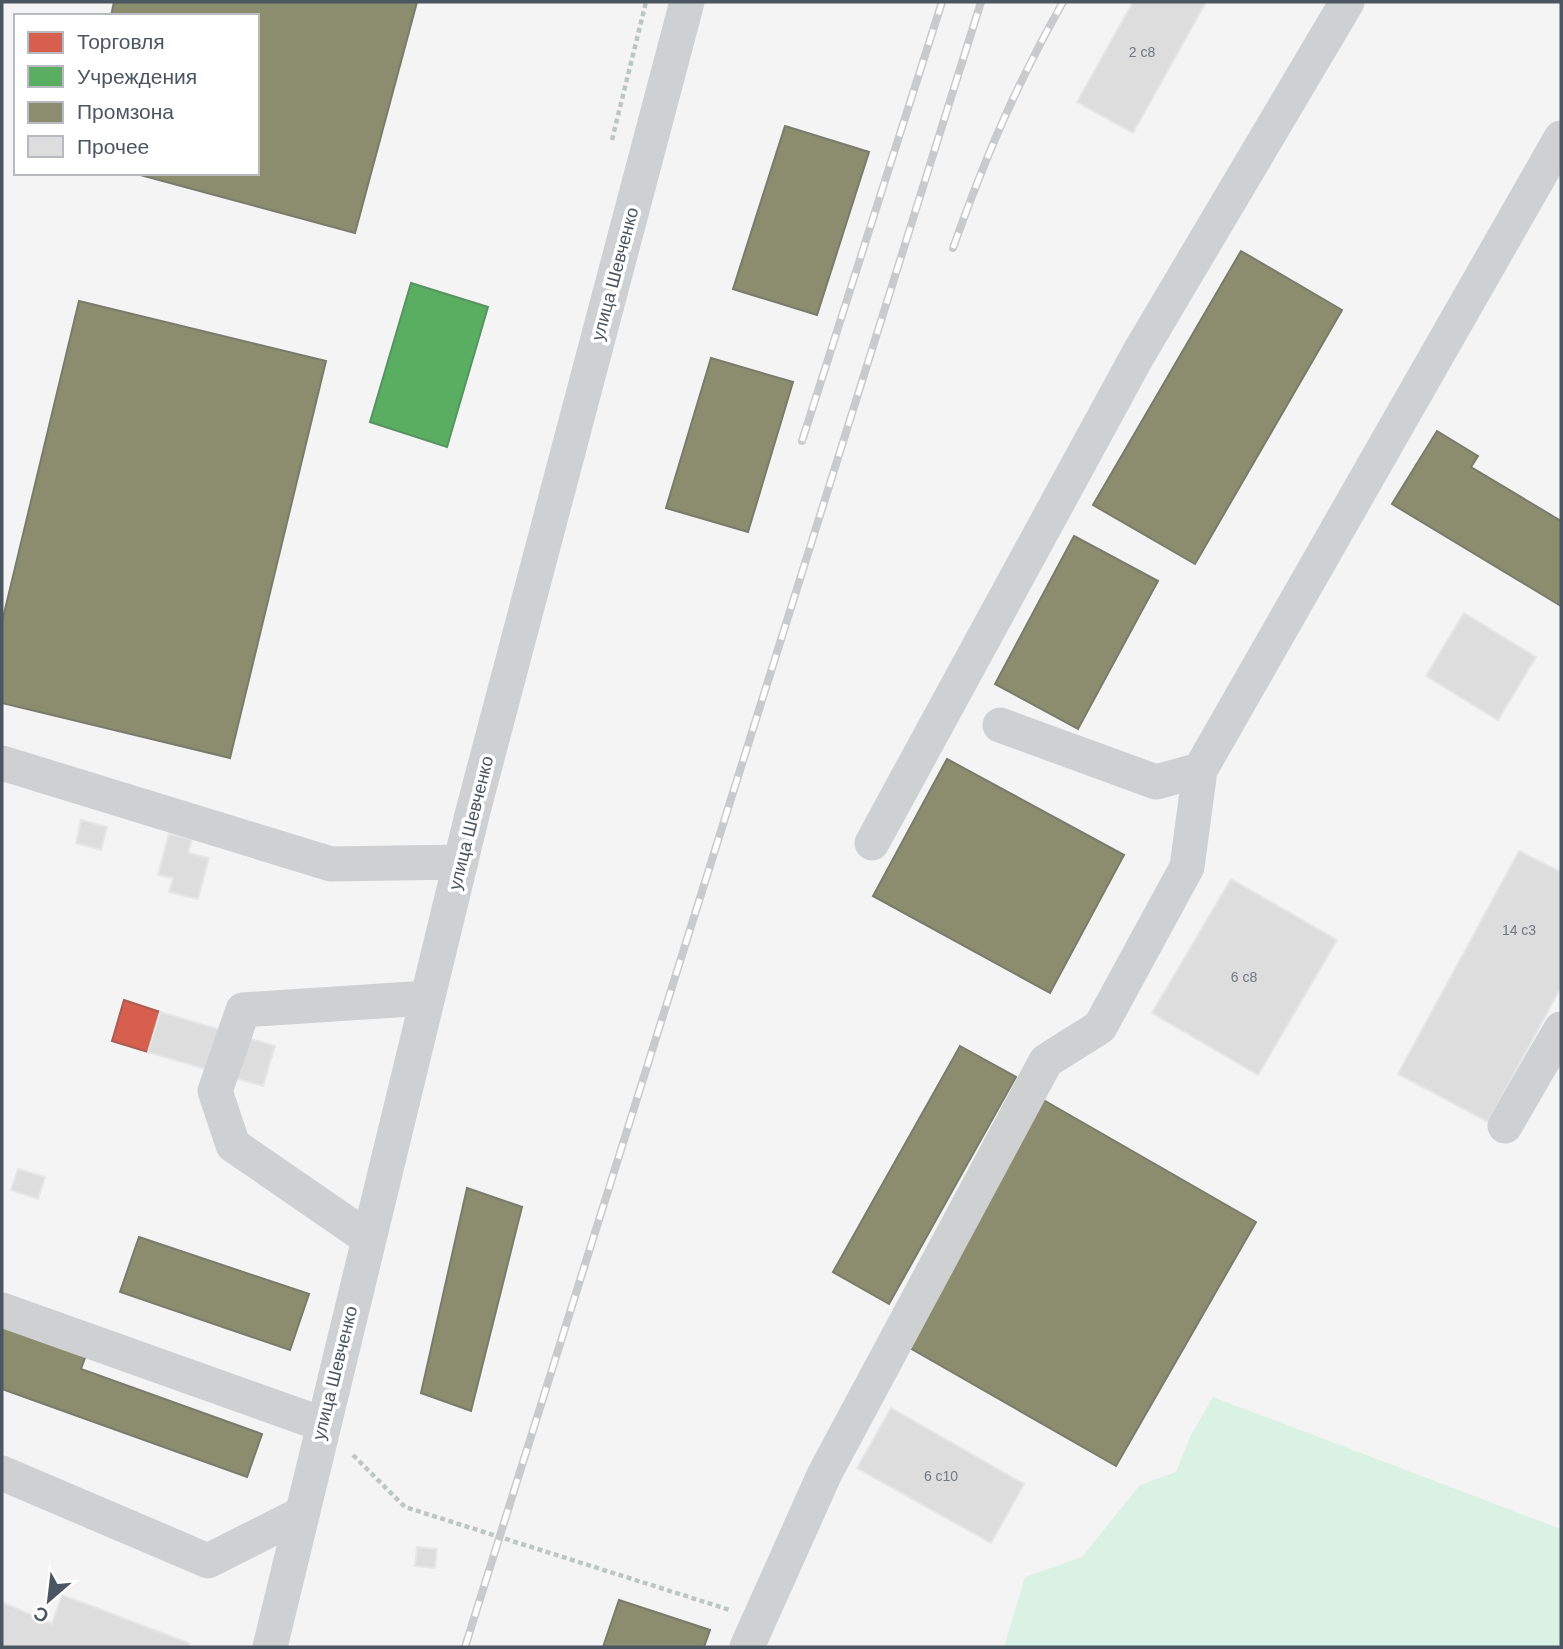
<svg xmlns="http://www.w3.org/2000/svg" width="1563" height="1649" font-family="Helvetica,sans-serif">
<rect width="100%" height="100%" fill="#f4f4f4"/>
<path fill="#d9f2e3" d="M1213 1397 1561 1529V1647H1004L1025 1577 1082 1557 1140 1485 1176 1472 1191 1435Z"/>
<path fill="#d6604d" stroke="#ac5d53" stroke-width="2" d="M124 1000 160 1012 148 1052 112 1041Z"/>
<path fill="#5aae61" stroke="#559461" stroke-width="2" d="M411 283 488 307 447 447 370 422Z"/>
<path fill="#8c8c6e" stroke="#787c6a" stroke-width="2" d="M114 2H417L355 233 133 173H257V16H111Z
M785 126 869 152 817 315 733 289Z
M1241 251 1342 310 1195 564 1093 505Z
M79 301 326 361 230 758 2 703V622Z
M711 358 793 382 748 532 666 508Z
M1437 431 1478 456 1471 467 1561 521V606L1392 504Z
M1074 536 1158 581 1078 729 995 684Z
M947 759 1124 855 1050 993 873 896Z
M960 1046 1016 1077 889 1304 833 1272Z
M1040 1098 1256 1222 1116 1466 901 1343Z
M467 1188 522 1207 471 1411 421 1393Z
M139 1237 309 1294 290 1350 120 1292Z
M2 1324 86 1355 81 1369 262 1434 247 1477 2 1389Z
M619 1600 710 1630 704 1647H603Z"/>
<path fill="#ddddde" stroke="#e5e6e7" stroke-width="2" d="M1133 2H1206L1133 133 1077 102Z
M1464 613 1536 657 1498 720 1426 676Z
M81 820 107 827 101 850 76 843Z
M169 834 192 839 188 853 209 858 198 899 169 892 173 878 158 875Z
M1519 851 1561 872V987L1488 1122 1398 1074Z
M1231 879 1337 940 1258 1075 1152 1013Z
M160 1012 275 1046 263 1086 148 1052Z
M18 1169 45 1177 38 1199 11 1190Z
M891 1408 1024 1484 991 1543 857 1468Z
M417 1547 437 1549 435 1568 415 1566Z
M62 1595 189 1643 188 1647H2V1602L52 1624Z"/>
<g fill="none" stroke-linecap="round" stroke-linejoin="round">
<path stroke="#bcc7c4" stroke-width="4.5" stroke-dasharray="5 3.5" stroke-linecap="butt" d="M612 140 646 2
M353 1455 405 1507 730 1610"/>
<path stroke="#ced0d2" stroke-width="35" d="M1000 725 1156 782 1200 770
M2 763 331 864 461 862
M872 843 1139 353 1347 2
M1505 1126 1561 1029
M368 1238 233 1145 215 1091 243 1010 427 998
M2 1310 322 1424
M2 1473 208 1561 301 1514
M270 1647 473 811 687 2
M747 1647 825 1473 1046 1061 1100 1027 1187 867 1200 770 1561 138"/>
<g stroke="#c9cacc" stroke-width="8">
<path id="rail" d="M953 248C985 158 1016 85 1063 2
M802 441 942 2
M465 1647 981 2"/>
</g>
<use href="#rail" stroke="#fff" stroke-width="5" stroke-dasharray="16" stroke-linecap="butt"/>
</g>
<g text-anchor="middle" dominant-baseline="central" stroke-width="7" stroke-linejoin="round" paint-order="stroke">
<g font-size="14" fill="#707881">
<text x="1142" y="52">2 с8</text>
<text x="1519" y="930">14 с3</text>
<text x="1244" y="977">6 с8</text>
<text x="941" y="1476">6 с10</text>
</g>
<g font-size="18" fill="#4a5661" stroke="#fff">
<text transform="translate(615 274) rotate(-75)">улица Шевченко</text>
<text transform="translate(471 823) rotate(-76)">улица Шевченко</text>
<text transform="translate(335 1373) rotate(-76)">улица Шевченко</text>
</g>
</g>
<rect width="1563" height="1649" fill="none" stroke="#4a5661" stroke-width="7"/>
<rect x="14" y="14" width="245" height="161" fill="#ffffff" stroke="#b7bbc0" stroke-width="2"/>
<rect x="28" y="32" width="35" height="21" fill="#d6604d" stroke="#b7bbc0" stroke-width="2"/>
<text x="77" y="49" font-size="21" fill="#4a5661">Торговля</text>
<rect x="28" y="66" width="35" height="21" fill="#5aae61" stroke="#b7bbc0" stroke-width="2"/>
<text x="77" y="84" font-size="21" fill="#4a5661">Учреждения</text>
<rect x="28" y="102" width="35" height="21" fill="#8c8c6e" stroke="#b7bbc0" stroke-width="2"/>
<text x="77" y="119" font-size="21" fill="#4a5661">Промзона</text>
<rect x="28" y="136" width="35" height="21" fill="#ddddde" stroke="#b7bbc0" stroke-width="2"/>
<text x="77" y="154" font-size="21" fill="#4a5661">Прочее</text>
<g transform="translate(49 1600) rotate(208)" stroke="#ffffff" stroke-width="5" paint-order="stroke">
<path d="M0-5L12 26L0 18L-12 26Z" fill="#4a5661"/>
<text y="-10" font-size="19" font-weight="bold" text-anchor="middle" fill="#4a5661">С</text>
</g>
</svg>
